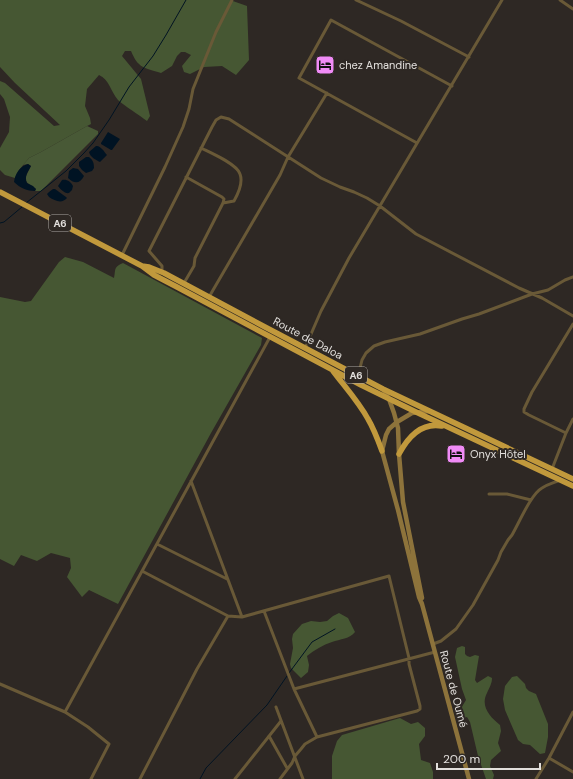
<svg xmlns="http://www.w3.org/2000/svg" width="573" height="779" font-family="'DM Sans',sans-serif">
<rect width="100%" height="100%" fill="#2e2824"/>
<path fill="#485936" d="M87 126 98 131V134L41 191H35L36 189C22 180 24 180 31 166L28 164 23 165 29 158 41 152Z"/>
<path fill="#465733" d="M0 0H230L247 6 249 60 236 75 222 66 204 67 190 74 184 72 182 66 191 55 185 52H181L177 56 172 66 161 73C144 68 138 68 131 51H125L122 56 141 79 150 116 147 121C138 114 126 107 118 100 111 92 109 79 99 75L87 89 85 106 90 118 91 124 87 126 41 152 29 158 19 170 15 178 5 175 0 170V148L9 132 10 117 4 99 0 94V81L5 83 54 126 60 125 15 83 0 67Z
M65 257 83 262 114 278C116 270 113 267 123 263L262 338 261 345 211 433 118 604 89 590 82 597 67 577 71 568 70 558 51 553 37 561 21 555 14 566 0 559V297L25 302 31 301 59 262Z
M339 613 348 618 355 632C350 639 340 639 332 642 323 645 314 650 307 656L309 665 308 672 301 678 291 668 290 664 293 648 292 639 293 634 302 624 311 621 320 622 327 621 333 616Z
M462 646 465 647V654L467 656 470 657 475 655 479 656 475 680 477 683 488 676 492 678C492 684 489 688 487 693 480 706 490 717 500 725L501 731 498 743 501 751 491 760 490 766 494 775 493 779H486L478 756 470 722 467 717 464 718 461 716 460 710 466 700 462 689 455 657 457 648Z
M517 676 525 684 526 688 529 691 536 694 548 724V737L545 753 540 754 530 745 523 744 518 740 505 710 503 699 505 686 512 677Z
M400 718 411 724 418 722 425 728V736L419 744 421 760 430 763 433 772V779H332V756L337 741 342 735Z"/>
<path fill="#001323" d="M108 132 120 139 112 150H111L101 144V143Z
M96 146C100 145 104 151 107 155L100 162C96 160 90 157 89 152Z
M86 157H89C93 160 94 163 94 168L92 171 86 173 82 170 79 166V162Z
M28 164 31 166C28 172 24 176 27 183L33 186 36 189 35 191C27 191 20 188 14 182 15 174 20 166 28 164Z
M73 168 78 169 84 176C80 184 74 184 68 178L69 171Z
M62 180C67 179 71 182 73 186L72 190 69 193C65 194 60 189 58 186Z
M53 189H55L66 197 67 198C62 204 55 201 49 197L47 194 49 192Z"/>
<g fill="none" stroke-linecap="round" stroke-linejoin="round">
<path stroke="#001323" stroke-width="1" d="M26 203 66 171 84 153 93 143 109 120 129 87 153 56 166 35 186 0
M0 223 4 222 22 207
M289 673 312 642 335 629
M200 779 206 768 267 705 287 676"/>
<path stroke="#695937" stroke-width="3" d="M356 0 401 21 469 57
M560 0 573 9
M417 143 299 78 331 20 452 86
M201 148C211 153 237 164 240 174 243 182 238 194 234 201L223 203
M122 255 165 167 183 127 189 109 193 89 216 32 232 0
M162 272V266L149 251 212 127 216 120 221 117 229 119 321 178 340 187 354 192 367 198 380 206 416 234 519 288 542 298 573 316
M184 283 194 266 195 258 223 203 224 199 222 197 186 177
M209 297 280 175 288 157 327 93
M305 348 321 311 349 258 502 0
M358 376 362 360 366 353 374 346 385 342 420 334 462 319 479 314 532 294 548 290 565 280 573 277
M566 433 529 415 524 412V409L532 392 573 324
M552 469 566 433 573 419
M191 481 242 617
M489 494H507L531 500
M157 544 227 579
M142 571 228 616 242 617 389 576 409 658V664L420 706V709L417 711 317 737 305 744 301 749 295 756 292 763 280 779
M264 611 294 689 317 737
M433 644 441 641 456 629 473 605 498 560 501 552 508 540 512 535C519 523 531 494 542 488 548 484 554 483 560 480
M0 684 65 712 88 727 109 744 91 779
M294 689 435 652
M276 707 303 779
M65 712 270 337
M269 736 287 768
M549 758 573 772
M140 779 197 669 228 616
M235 779 281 721
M536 779 549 758 573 712"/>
<path stroke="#8d733b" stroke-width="4.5" d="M383 389 389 399 394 413 398 428 399 454 403 502 422 598
M429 411 412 413 397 422 389 429 386 435 382 451 398 510 419 597 422 604 469 779"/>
<path stroke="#c1993c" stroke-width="5.5" d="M0 192 142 266 154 275 177 287 361 385 416 412 573 486
M142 266 149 267 164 273 265 327 383 389 573 479
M333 371C345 387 358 401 368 419 374 429 378 440 382 451
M399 454C408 437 421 422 442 426"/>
</g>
<defs>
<g id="hotel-square" transform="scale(1)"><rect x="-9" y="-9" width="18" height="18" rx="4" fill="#f08bf6" stroke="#2e2824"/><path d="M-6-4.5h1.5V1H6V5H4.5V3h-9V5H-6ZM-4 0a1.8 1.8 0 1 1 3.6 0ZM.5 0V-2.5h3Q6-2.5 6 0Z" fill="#111"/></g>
</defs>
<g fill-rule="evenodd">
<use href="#hotel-square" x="325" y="65"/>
<use href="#hotel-square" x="456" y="454"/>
</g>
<g text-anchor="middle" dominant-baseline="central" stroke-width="4" stroke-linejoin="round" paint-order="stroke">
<g fill="#2e2824" stroke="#aca8a5" stroke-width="1">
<rect x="49" y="215" width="22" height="16" rx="3"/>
<rect x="345" y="367" width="22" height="16" rx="3"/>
</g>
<g font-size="10" font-weight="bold" fill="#e2dfdc">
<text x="60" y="223">A6</text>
<text x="356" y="375">A6</text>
</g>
<g font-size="11" fill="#e2dfdc" stroke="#2e2824" text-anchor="start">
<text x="339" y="65">chez Amandine</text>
<text x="470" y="454">Onyx Hôtel</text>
</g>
<g font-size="11" fill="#e2dfdc" stroke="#2e2824">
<text transform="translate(308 338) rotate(28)">Route de Daloa</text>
<text transform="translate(454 689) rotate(75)">Route de Oumé</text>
</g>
</g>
<path d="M437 763v6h103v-6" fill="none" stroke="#e2dfdc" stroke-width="2"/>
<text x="443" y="763" font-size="12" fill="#e2dfdc" stroke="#2e2824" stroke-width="3" paint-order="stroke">200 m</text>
</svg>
